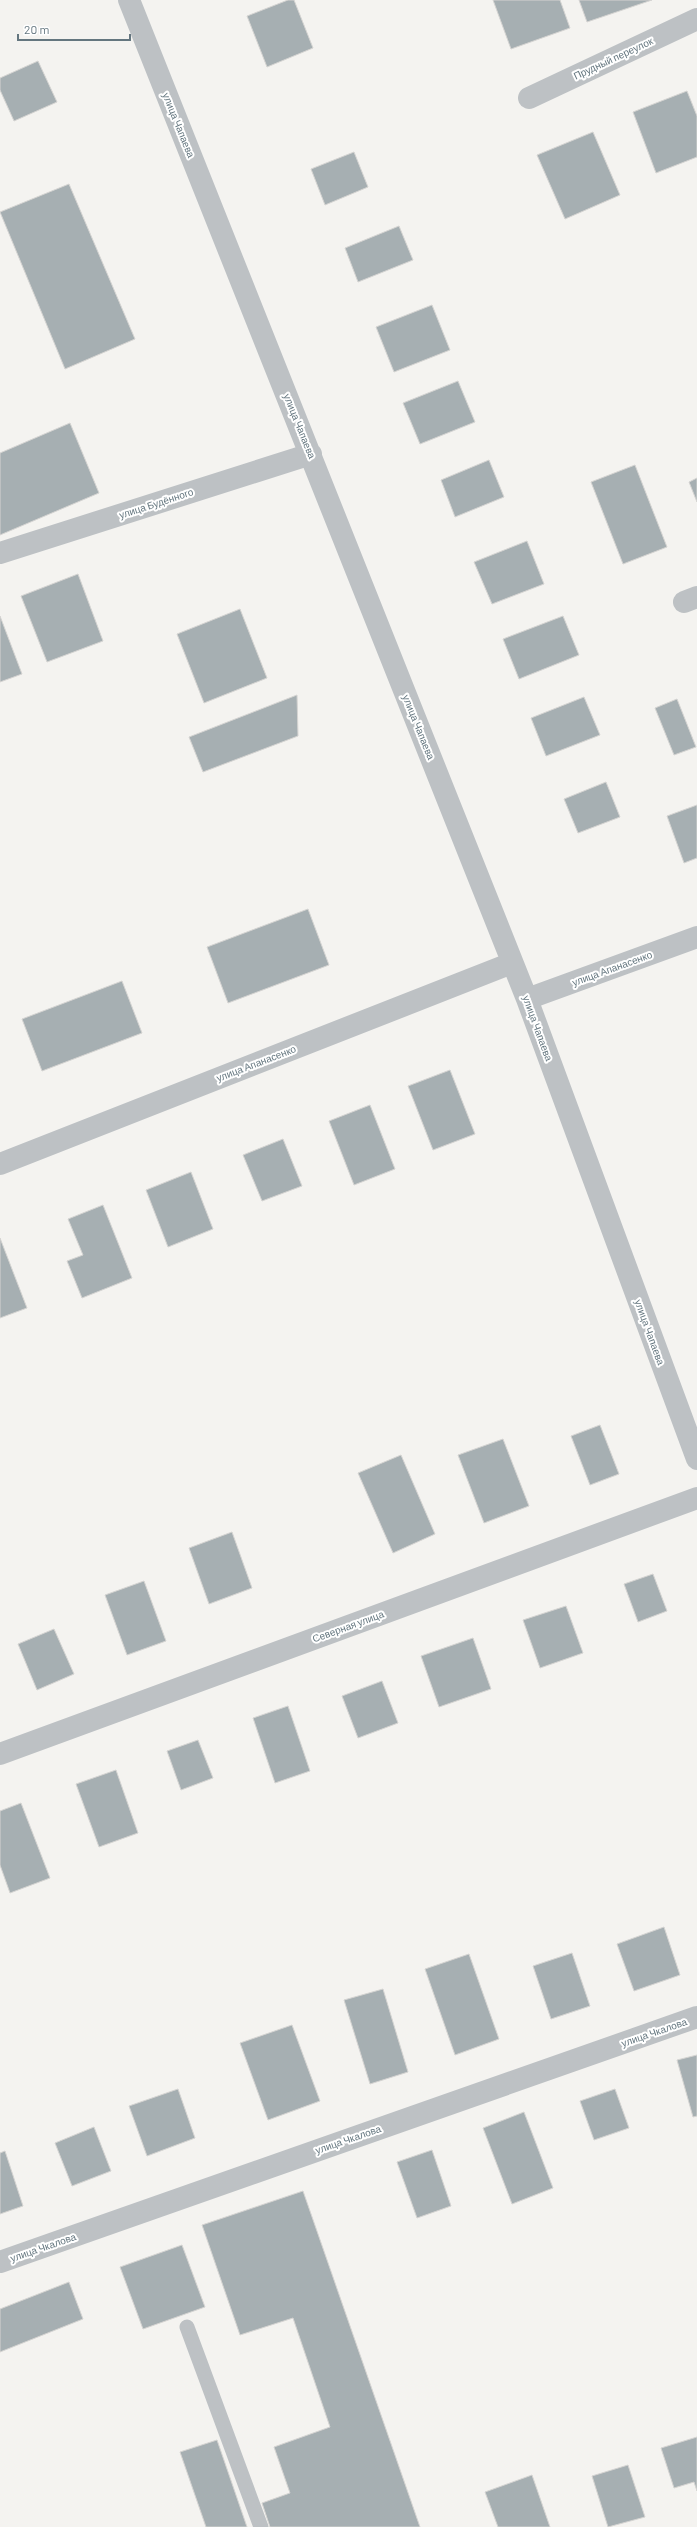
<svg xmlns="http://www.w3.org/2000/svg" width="697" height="2527" font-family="Barlow,sans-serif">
<rect width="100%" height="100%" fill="#f4f3f0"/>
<path fill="#a6afb2" stroke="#d5d4d2" d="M288 0H294L313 48 267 67 247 16Z
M493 0H560L570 28 511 49Z
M579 0H652L587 22Z
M38 61 57 102 14 121 0 90V78Z
M687 91 697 116V157L656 173 633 112Z
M593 132 620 195 565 219 537 155Z
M354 152 368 187 325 205 311 169Z
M69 184 135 339 65 369 0 212Z
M399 226 413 260 358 282 345 248Z
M432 305 450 350 394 372 376 327Z
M458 381 475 422 420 444 403 403Z
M70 423 99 493 0 535V453Z
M489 460 504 497 455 517 441 480Z
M635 465 667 547 623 564 591 482Z
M697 478V502L689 482Z
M527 541 544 584 492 604 474 562Z
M78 574 103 641 47 662 21 596Z
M240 609 267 678 204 703 177 634Z
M0 616 22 674 0 682Z
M563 616 579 655 519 679 503 639Z
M297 695 298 736 203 772 189 737Z
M584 697 600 735 546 756 531 718Z
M677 699 696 747 674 755 655 708Z
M606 782 620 817 578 833 564 799Z
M697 805V858L684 863 667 816Z
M308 909 329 965 228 1003 207 947Z
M122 981 142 1033 42 1071 22 1019Z
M450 1070 475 1134 433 1150 408 1086Z
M370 1105 395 1169 354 1185 329 1121Z
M283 1139 302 1186 262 1201 243 1155Z
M191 1172 213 1229 168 1247 146 1190Z
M103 1205 132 1278 82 1298 67 1261 83 1255 68 1219Z
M0 1238 27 1308 0 1318Z
M600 1425 619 1474 590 1485 571 1436Z
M503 1439 529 1506 484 1523 458 1455Z
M401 1455 435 1534 393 1553 358 1473Z
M232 1532 252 1588 209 1604 189 1548Z
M653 1574 667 1611 638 1622 624 1584Z
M144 1581 166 1641 127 1655 105 1595Z
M566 1606 583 1653 540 1668 523 1620Z
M54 1629 74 1674 37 1690 18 1644Z
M473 1638 491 1689 439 1707 421 1656Z
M382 1681 398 1723 358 1738 342 1696Z
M288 1706 310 1771 275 1783 253 1718Z
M198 1740 213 1778 181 1790 167 1751Z
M116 1770 138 1833 99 1847 76 1784Z
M21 1803 50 1878 10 1893 0 1865V1811Z
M664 1927 680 1975 634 1991 617 1944Z
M572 1953 590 2006 551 2019 533 1966Z
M469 1954 499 2039 455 2055 425 1969Z
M383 1989 408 2072 370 2084 344 2000Z
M292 2025 320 2101 268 2120 240 2043Z
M697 2055V2116L693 2117 677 2060Z
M178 2089 195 2138 147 2156 129 2106Z
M615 2089 629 2128 594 2140 580 2101Z
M524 2112 553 2188 512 2204 483 2128Z
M94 2127 111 2171 72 2186 55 2143Z
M432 2150 451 2206 417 2218 397 2162Z
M5 2151 23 2206 0 2214V2153Z
M303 2191 420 2527H270L262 2503 290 2493 274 2447 330 2427 293 2318 240 2335 202 2225Z
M182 2245 205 2307 143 2329 120 2267Z
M69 2282 83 2319 0 2352V2309Z
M697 2437V2491L694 2482 674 2488 661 2448Z
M217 2440 247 2527H206L180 2452Z
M628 2465 645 2517 608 2527 592 2476Z
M532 2475 550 2527H498L485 2492Z"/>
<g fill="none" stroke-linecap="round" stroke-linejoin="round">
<path stroke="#bdc1c4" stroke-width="15" d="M187 2327 261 2527"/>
<path stroke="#bdc1c4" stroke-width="22" d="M129 0 527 999 697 1459
M529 98 697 19
M0 553 311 454
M684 602 697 597
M527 999 697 937
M0 1164 512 963
M0 1754 697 1498
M0 2262 697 2017"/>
</g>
<g text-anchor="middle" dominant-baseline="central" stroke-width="4" stroke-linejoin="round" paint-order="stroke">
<g font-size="10" fill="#64767f" stroke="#fff">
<text transform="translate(613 58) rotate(-25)">Прудный переулок</text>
<text transform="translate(179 125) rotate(68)">улица Чапаева</text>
<text transform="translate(300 426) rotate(68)">улица Чапаева</text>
<text transform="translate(156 503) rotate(-18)">улица Будённого</text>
<text transform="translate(419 727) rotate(68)">улица Чапаева</text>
<text transform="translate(612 968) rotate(-20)">улица Апанасенко</text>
<text transform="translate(538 1028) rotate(70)">улица Чапаева</text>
<text transform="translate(256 1063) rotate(-21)">улица Апанасенко</text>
<text transform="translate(650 1332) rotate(70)">улица Чапаева</text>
<text transform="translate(348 1626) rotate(-20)">Северная улица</text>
<text transform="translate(654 2032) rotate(-19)">улица Чкалова</text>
<text transform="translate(348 2139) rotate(-19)">улица Чкалова</text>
<text transform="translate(43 2247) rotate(-19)">улица Чкалова</text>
</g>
</g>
<path d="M18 34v6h112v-6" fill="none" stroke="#64767f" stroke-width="2"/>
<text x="24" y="34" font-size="12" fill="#64767f" stroke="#ffffff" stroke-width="3" paint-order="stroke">20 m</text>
</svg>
